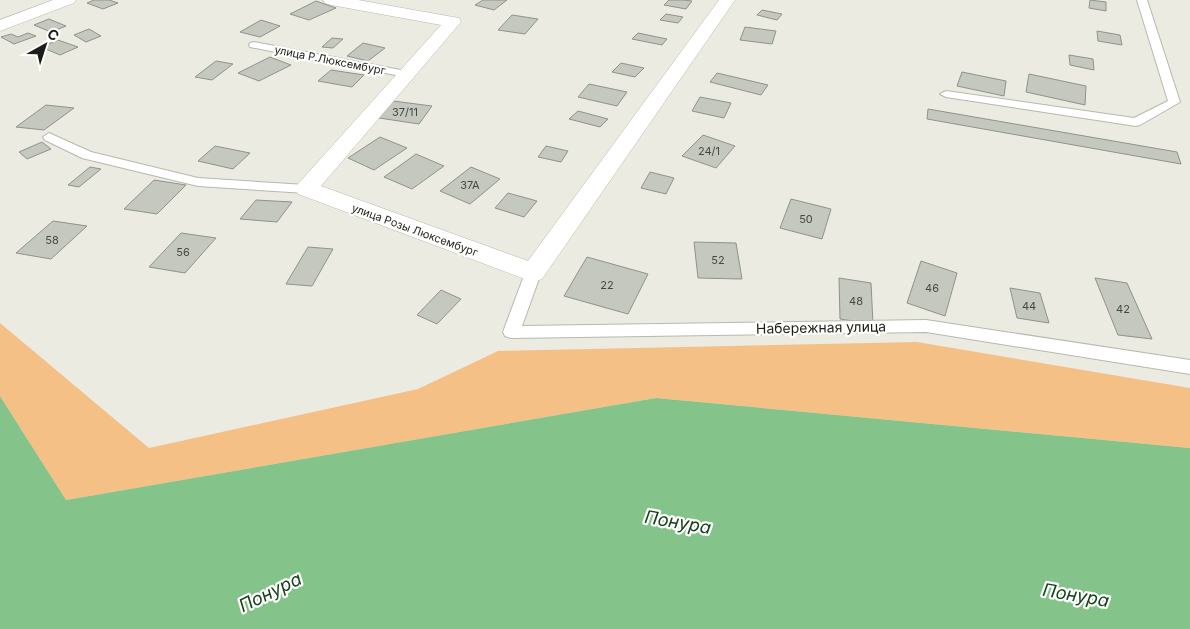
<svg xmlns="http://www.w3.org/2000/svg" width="1190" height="629" font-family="Inter,sans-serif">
<rect width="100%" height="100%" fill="#ebebe2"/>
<path fill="#f5c085" d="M0 323 149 448 418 389 498 351 917 342 1190 388V448L656 398 66 500 0 396Z"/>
<path fill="#84c48b" d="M0 396 66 500 656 398 1190 448V629H0Z"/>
<path fill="#c4c8bf" stroke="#8f938b" d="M94 0H109L118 3 103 9 87 3Z
M483 0H507L494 10 475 5Z
M669 0H683L692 1 686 9 664 5Z
M1090 0 1106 2V11L1089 8Z
M316 1 336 8 309 20 290 14Z
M762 10 782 14 777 20 757 15Z
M666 14 683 17 678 23 660 20Z
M512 15 538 19 525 34 498 30Z
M49 19 66 26 51 32 34 25Z
M261 20 280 26 260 37 240 32Z
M745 27 776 31 772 44 740 40Z
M89 29 101 36 86 42 74 35Z
M1097 31 1120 35 1122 45 1098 41Z
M28 33 36 36 14 44 1 37 11 34 18 37Z
M638 33 667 39 662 45 632 39Z
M332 38 343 39 333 48 322 47Z
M58 40 78 47 60 55 41 47Z
M363 43 385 48 368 61 347 56Z
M1069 55 1093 59 1094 70 1070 65Z
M270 57 291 65 259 81 238 73Z
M216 61 233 64 212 80 195 77Z
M621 63 644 68 635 77 612 72Z
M331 70 364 75 352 87 318 81Z
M962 72 1006 81 1004 96 957 86Z
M717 73 768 85 761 95 710 82Z
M1029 74 1086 86 1085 105 1026 92Z
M589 84 627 92 617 106 578 97Z
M700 97 731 103 724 118 692 111Z
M393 101 432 106 419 124 379 118Z
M46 105 74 108 44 130 16 127Z
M928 109 1177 152 1181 164 927 119Z
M578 111 608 119 600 127 569 119Z
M703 135 735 146 716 168 682 156Z
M380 137 407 148 374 170 348 158Z
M42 142 51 149 27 159 19 152Z
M215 146 250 153 233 169 198 161Z
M546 146 568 151 561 162 538 157Z
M416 154 444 166 412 189 384 177Z
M90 167 101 169 79 187 68 185Z
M471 167 500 179 470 204 440 191Z
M650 172 674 178 666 194 641 188Z
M154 180 186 185 157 214 124 209Z
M508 193 537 201 524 217 495 208Z
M791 199 831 209 822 239 780 228Z
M256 200 292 202 277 222 240 219Z
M53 221 87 226 51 259 16 253Z
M181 233 216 238 185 273 149 267Z
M694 242 736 243 742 279 698 278Z
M308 247 333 249 312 286 286 284Z
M587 257 648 274 628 314 564 296Z
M921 261 957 273 945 316 907 303Z
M839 278 871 283 873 324 840 319Z
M1095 278 1127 283 1152 339 1118 335Z
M1010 288 1040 293 1049 323 1017 318Z
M441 290 461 299 437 324 417 315Z"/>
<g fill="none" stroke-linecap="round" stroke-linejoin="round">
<g stroke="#b7b8ae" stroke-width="2">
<path id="service" d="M1137 0H1147L1180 102 1140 125 1136 126 946 97 940 94 946 91 1134 118 1168 101Z
M254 42 406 71 412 74 406 77 250 47 249 45 250 43Z
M49 133 91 152 198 178 306 185 313 189 306 193 198 186 82 158 45 140 43 137Z
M533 268 538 269 541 273 522 326 926 320 1190 360V374L926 332 511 338 505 336 503 332 525 273 528 269Z"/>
</g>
<g stroke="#b7b8ae" stroke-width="1">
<path id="minor" d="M323 0H358L453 17 459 18 461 22 321 186 528 261 719 0H735L542 279 533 282 298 194 295 189 298 184 441 25 331 5 325 3Z"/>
</g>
<g stroke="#b7b8ae" stroke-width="1">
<path id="tertiary" d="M53 0H76L74 3 0 31V20Z"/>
</g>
<use href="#service" fill="#fff" fill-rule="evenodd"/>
<use href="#minor" fill="#fff" fill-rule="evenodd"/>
<use href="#tertiary" fill="#fff" fill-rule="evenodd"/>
</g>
<g text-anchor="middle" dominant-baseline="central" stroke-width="4.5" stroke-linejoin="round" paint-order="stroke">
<g font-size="11" fill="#1c1c18" stroke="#fffffe">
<text transform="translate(330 60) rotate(11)">улица Р.Люксембург</text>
<text transform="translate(415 230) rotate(20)">улица Розы Люксембург</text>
</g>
<g font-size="11" fill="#464742">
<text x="405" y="112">37/11</text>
<text x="709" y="151">24/1</text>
<text x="470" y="185">37А</text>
<text x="806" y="219">50</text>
<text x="52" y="240">58</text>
<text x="183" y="252">56</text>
<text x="718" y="260">52</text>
<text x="607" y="285">22</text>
<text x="932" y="288">46</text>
<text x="856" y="301">48</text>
<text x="1029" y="306">44</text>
<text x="1123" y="309">42</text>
</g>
<g font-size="14" fill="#1c1c18" stroke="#fffffe">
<text transform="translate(821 327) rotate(-1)">Набережная улица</text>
</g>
<g font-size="18" font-style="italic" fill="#14411c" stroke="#fffffe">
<text transform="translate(678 522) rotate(10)">Понура</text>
<text transform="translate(270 592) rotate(-26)">Понура</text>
<text transform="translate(1076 595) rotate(10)">Понура</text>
</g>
</g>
<g transform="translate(45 45) rotate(39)" stroke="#fffffe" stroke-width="4" paint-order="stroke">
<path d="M0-4L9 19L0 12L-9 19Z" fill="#1c1c18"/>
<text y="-8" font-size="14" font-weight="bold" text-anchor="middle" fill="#1c1c18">С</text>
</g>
</svg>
